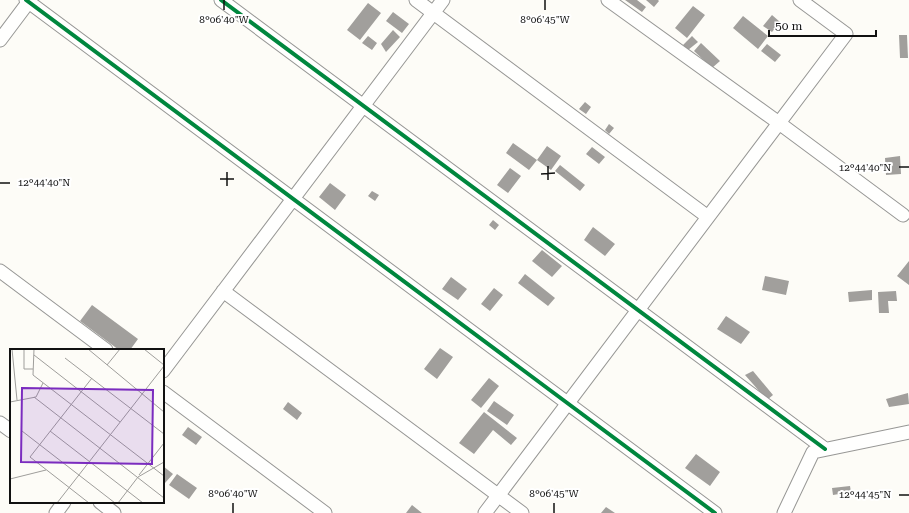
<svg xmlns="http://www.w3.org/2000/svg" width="909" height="513" font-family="'Roboto Serif',serif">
<rect width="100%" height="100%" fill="#fdfcf7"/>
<path fill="#a19f9c" d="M625 0H637L646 7 642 12Z
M646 0H658L659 1 654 7Z
M368 3 381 13 360 40 347 30Z
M693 6 705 15 687 38 675 28Z
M393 12 409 24 402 33 386 21Z
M772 15 780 22 772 32 763 26Z
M743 16 768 36 758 49 733 28Z
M393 30 400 37 386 52 381 44Z
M899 35H907L908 58H900Z
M368 36 377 43 372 50 362 43Z
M692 36 698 42 688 50 683 45Z
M701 43 720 61 712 68 694 51Z
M767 44 781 55 775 62 761 51Z
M585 102 591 107 586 114 579 109Z
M609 124 614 128 609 134 605 130Z
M513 143 537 160 529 170 506 153Z
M547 146 561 156 551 170 537 160Z
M592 147 605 157 599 164 586 154Z
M900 156 901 174 886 175 885 158Z
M560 165 585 185 580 191 555 171Z
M510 168 521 176 508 193 497 185Z
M330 183 346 195 335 210 319 197Z
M372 191 379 195 375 201 368 196Z
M493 220 499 225 495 230 489 225Z
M593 227 615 244 605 256 584 240Z
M542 250 562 266 552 277 532 261Z
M909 261V285L897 276Z
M525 274 555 298 548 306 518 283Z
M765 276 789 281 786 295 762 290Z
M451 277 467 289 458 300 442 289Z
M494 288 503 295 490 311 481 304Z
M872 290V300L849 302 848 292Z
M896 291 897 301H888L889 313H879L878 292Z
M92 305 138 339 130 350H119L80 321Z
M726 316 750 332 741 344 717 329Z
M440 348 453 357 437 379 424 369Z
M753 371 773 395 767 400 745 375Z
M489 378 499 386 481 408 471 400Z
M908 393 909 404 889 407 886 399Z
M494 401 514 415 507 425 487 411Z
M288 402 302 413 297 420 283 409Z
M484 412 517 438 511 445 493 430 474 454 459 443Z
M188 427 202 437 196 445 182 435Z
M696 454 720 472 710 486 685 468Z
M163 466 173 474 165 483 163 482Z
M177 474 197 488 189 499 169 485Z
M850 486 851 492 833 495 832 488Z
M412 505 422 513H406Z
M606 507 615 513H601Z"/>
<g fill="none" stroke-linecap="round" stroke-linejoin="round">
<g stroke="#979795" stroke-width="15">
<path id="street" d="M26 0 715 513
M221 0 825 449
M416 0 708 217
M608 0 779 123 903 215
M0 40 30 0
M0 271 106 350
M223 291 522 513
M163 371 443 0
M163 392 325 513
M0 423 11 431
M100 502 114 513
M56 513 64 502
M485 513 846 34 800 0
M784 513 813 452 909 432"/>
</g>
<use href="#street" stroke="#fffffe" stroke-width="13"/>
<g stroke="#fff" stroke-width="6">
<path id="cycleway" d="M26 0 715 513
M221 0 825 449"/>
</g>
<use href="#cycleway" stroke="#00873e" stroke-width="4"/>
</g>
<path fill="none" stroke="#111" stroke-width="1.5" d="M224 0V10M545 0V10M548 166V180M899 167H909M227 172V186M541 174 555 173M220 179H234M0 183H10M899 495H909M233 503V513M554 503V513"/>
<g transform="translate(10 349)">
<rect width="154" height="154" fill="#fdfcf7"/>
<path fill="none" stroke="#9f9e9b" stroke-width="1" d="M2 0 7 51M14 0V20H23M24 0 23 26 154 127M78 0 154 63M134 0 154 16M24 6 110 73M55 9 154 85M97 16 110 0M24 48 154 149M0 53 26 48 33 34M12 82 105 154M40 82 133 154M129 126 154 94M0 130 36 121M47 154 154 17M79 154 20 108 82 29M108 154 128 128 154 113"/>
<path fill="#7b2cbf" fill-opacity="0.15" stroke="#7b2cbf" stroke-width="2" d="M12 39 143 41 142 115 11 113Z"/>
<rect width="154" height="154" fill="none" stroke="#111" stroke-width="2"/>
</g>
<g font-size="10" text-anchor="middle" fill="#111" stroke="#fff" stroke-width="4" stroke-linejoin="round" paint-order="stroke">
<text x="224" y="23">8°06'40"W</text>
<text x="545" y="23">8°06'45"W</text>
<text x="865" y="171">12°44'40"N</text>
<text x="44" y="186">12°44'40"N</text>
<text x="233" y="497">8°06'40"W</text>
<text x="554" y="497">8°06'45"W</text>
<text x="865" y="498">12°44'45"N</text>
</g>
<path d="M769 30v6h107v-6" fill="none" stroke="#111111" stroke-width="2"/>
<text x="775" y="30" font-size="12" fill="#111111" stroke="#ffffff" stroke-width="3" paint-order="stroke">50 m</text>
</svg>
